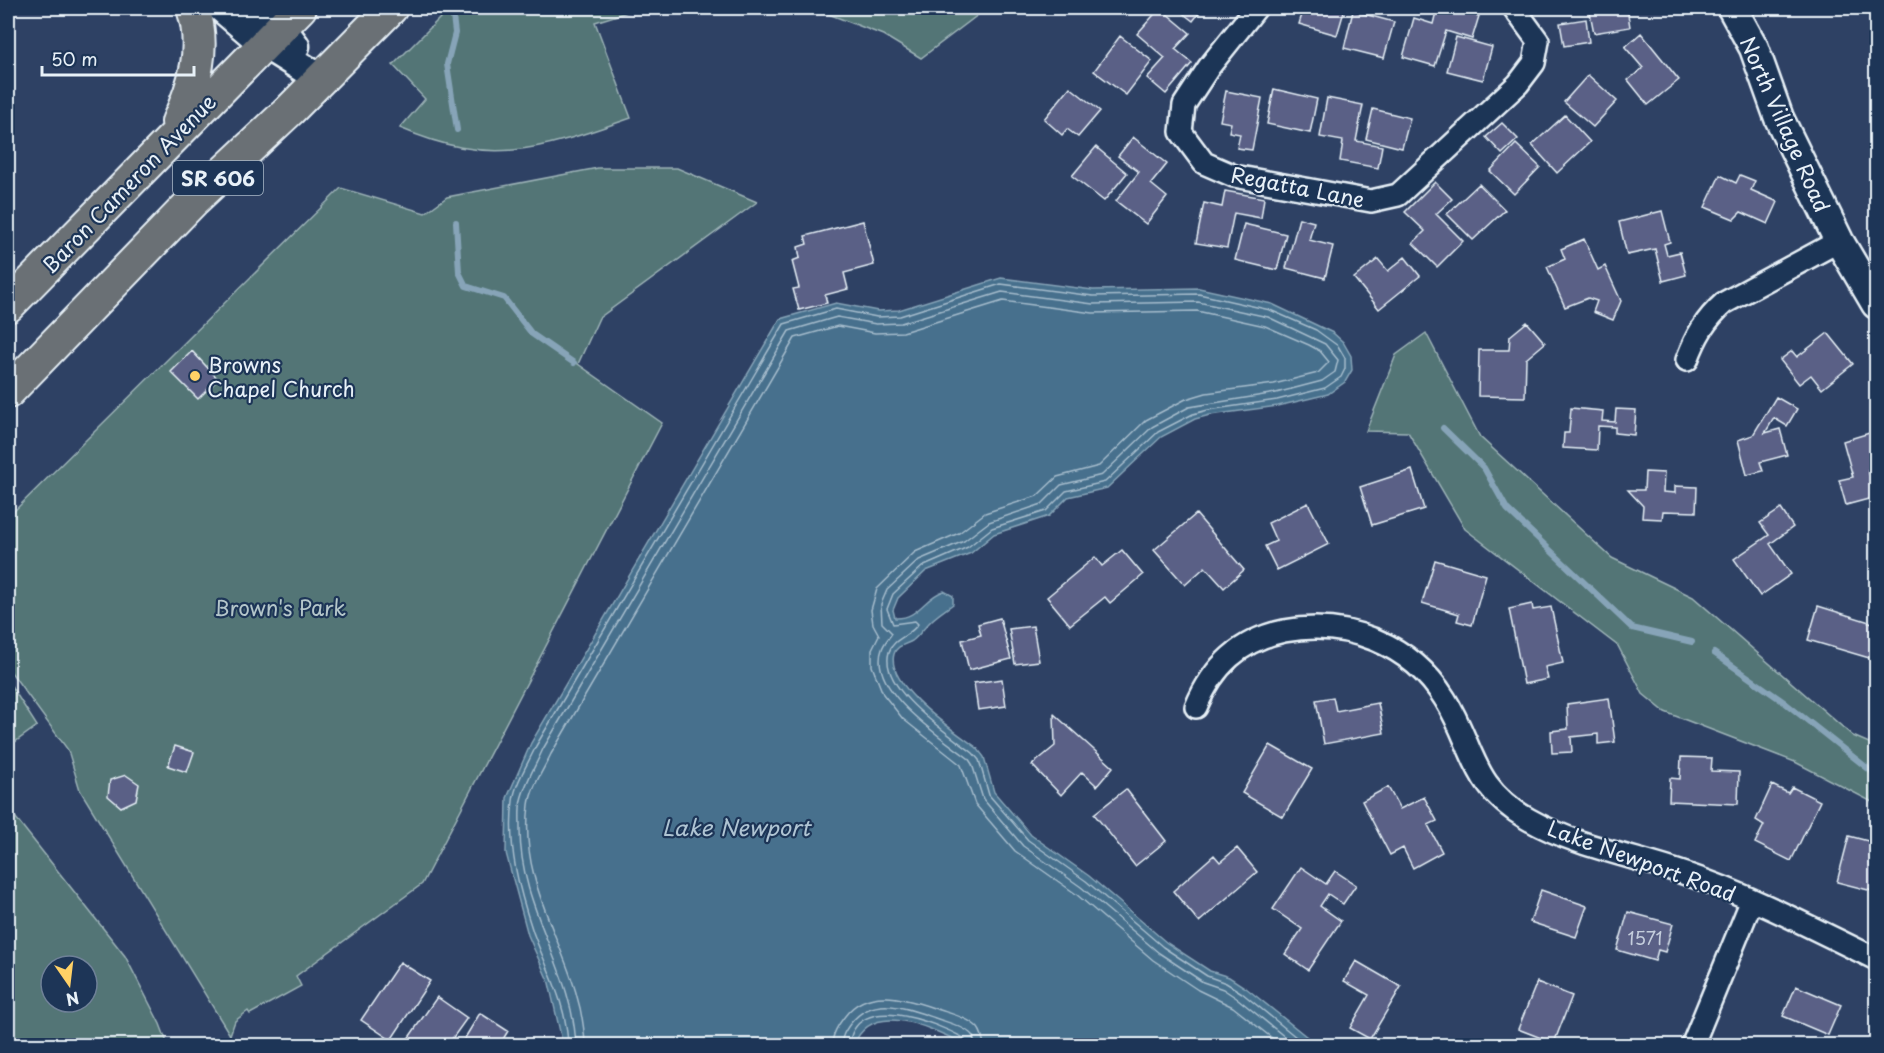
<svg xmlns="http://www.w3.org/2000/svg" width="1884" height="1053" font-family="'Playpen Sans',sans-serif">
<rect width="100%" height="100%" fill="#2e4164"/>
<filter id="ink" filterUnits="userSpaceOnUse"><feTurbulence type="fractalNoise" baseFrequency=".0167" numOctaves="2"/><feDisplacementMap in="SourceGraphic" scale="12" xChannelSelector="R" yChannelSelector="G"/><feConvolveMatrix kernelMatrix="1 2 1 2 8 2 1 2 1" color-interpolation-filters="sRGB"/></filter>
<g filter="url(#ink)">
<path fill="#527576" stroke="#9db3b7" stroke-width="1.5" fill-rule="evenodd" d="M450 8H640L595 22 631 118C541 149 493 168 400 128L425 99 393 65Z
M813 8H987L921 58 883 35Z
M598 168H677L757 202 599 318 578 364 662 423 422 884 296 976 301 986 250 1014 248 1011 235 1021 230 1035 80 790 68 750 8 668V517L341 188 425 213 447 197Z
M1426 333 1480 437 1612 558 1693 597 1853 736 1876 746V804L1795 762 1665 712 1643 694 1618 646 1465 529 1408 432 1366 431 1396 355Z
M8 681 37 726 8 747Z
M8 808 125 956 160 1024 168 1045H8ZM51 966H87V1002H51Z"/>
<path fill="#46708d" stroke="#87a4b8" stroke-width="1.5" d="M1001 278 1093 290 1199 288 1272 304 1333 333 1343 342 1351 356 1352 370 1345 382 1328 394 1278 406 1210 415 1195 419 1161 437 1107 488 1068 497 1049 516 994 534 971 553 926 571 898 598 893 610 895 618C919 619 924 597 944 591L953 596V604C945 610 935 616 928 624 923 629 918 637 912 641 905 645 897 645 894 654 885 686 956 732 977 748L984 757 994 792 1031 835 1089 876 1167 943 1210 971 1229 977 1246 988 1317 1045H967C934 1030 872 997 854 1045H563L549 983 528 935 506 853 507 798 531 743 780 319 836 303 878 311 899 310Z"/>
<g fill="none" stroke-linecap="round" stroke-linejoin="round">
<path stroke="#a7bdcd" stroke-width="1.5" d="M568 1046C567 1004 547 970 533 932 519 890 507 846 513 801 515 783 529 762 536 746L784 324 836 309 877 317 900 316 1001 284 1093 296 1199 294 1270 310 1316 330 1338 346 1345 358V369L1341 377 1325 388 1277 400 1208 410 1193 414 1158 432 1105 482 1066 491 1046 511 992 528 968 547 922 567 893 594 887 609 893 624 915 621 918 624C911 636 893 638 889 652 878 689 949 734 973 753L979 760 989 795 1028 840 1086 881 1163 947 1207 976 1226 983 1242 993 1307 1046
M576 1046C573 969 519 909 520 828 520 819 519 809 521 800 525 783 536 765 543 749L789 331 837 317 876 324 901 323 1002 292 1093 304 1198 302 1268 317 1325 344 1338 360 1335 372 1322 381 1276 393 1189 407 1152 427 1102 475 1061 485 1042 504 989 522 964 541 919 560 887 590 881 604 882 623 892 633C889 638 884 643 882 649 867 690 941 737 968 758L972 764 983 799 1023 846 1081 887 1159 953 1203 982 1223 989 1238 999 1296 1046
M585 1046C583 961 517 896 529 805 531 788 544 769 551 754L795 338 838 326 875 333 903 332 1003 301 1093 313 1197 311 1265 326 1309 345 1320 351 1329 362 1318 373 1274 384 1206 393 1186 399 1146 420 1099 466 1057 477 1037 496 985 513 959 533 915 552 877 589 871 610 873 624 879 635 872 649V666L883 694 903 719 961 765 975 804 1015 851 1076 894 1153 960 1198 990 1233 1007 1282 1046
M832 1046C832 1034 838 1025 845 1016 869 984 909 1000 940 1010 952 1014 969 1018 978 1028 982 1033 983 1039 984 1046
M841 1046C841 1037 845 1031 850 1024 873 994 906 1008 935 1018 946 1022 961 1025 970 1033 974 1036 974 1040 975 1046
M849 1046C855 989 936 1023 964 1038L967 1046"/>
<path stroke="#87a4b8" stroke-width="6" d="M452 8 455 33 447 64 457 130
M456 222 459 272 466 286 504 298 532 334 574 363
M1443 428 1484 468 1507 509 1632 628 1692 642
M1714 653 1784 702 1876 775"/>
</g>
<path fill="#5a6186" stroke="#e8f1f8" stroke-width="1.5" d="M1160 8 1190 33 1175 49 1192 63 1166 94 1147 78 1165 58 1137 34Z
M1176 8H1203L1193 21Z
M1304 8H1345L1337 35 1299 24Z
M1437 8 1479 16 1472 39 1446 31 1435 66 1403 57 1414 18 1433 24Z
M1589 8H1627L1630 27 1594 33Z
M1353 11 1394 22 1384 58 1344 48Z
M1586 19 1589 42 1564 46 1560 23Z
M1641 33 1679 80 1648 105 1628 80 1643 68 1625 47Z
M1120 36 1152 61 1126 95 1094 71Z
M1456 37 1492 47 1483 80 1447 71Z
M1588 75 1617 101 1593 127 1564 102Z
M1070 87 1100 111 1078 137 1067 129 1062 135 1044 119Z
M1274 89 1317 99 1310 133 1267 124Z
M1226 91 1262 98 1252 150 1237 148 1240 134 1229 132 1231 123 1220 121Z
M1327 98 1363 105 1356 141 1382 146 1378 168 1340 161 1343 141 1320 137Z
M1373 109 1410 118 1402 148 1366 139Z
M1565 115 1590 142 1557 173 1532 145Z
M1502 123 1518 139 1502 154 1486 137Z
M1133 137 1167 164 1151 184 1167 197 1146 224 1116 201 1139 172 1118 156Z
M1516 144 1540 167 1514 194 1490 171Z
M1096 147 1127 173 1104 201 1072 176Z
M1720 175 1736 183 1740 175 1755 181 1751 190 1778 202 1768 224 1741 212 1734 219 1705 207Z
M1435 182 1452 199 1436 214 1463 241 1437 267 1413 243 1425 231 1405 212Z
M1479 184 1505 210 1473 240 1447 214Z
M1225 191 1264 198 1261 218 1234 213 1227 248 1196 243 1204 203 1222 207Z
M1662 211 1670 242 1664 244 1667 255 1680 252 1686 275 1663 281 1655 249 1627 255 1619 222Z
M1299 218 1314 222 1309 240 1333 246 1325 278 1286 268Z
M863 221 874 265 844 273 848 289 825 295 827 303 799 310 793 289 799 288 792 261 800 258 798 247 807 244 805 236Z
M1244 224 1286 234 1277 270 1235 260Z
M1584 239 1598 270 1605 266 1621 301 1613 320 1593 312 1597 301 1588 298 1565 307 1547 267 1565 259 1561 249Z
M1405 257 1420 276 1379 309 1354 278 1378 259 1388 271Z
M1527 322 1545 343 1526 359 1525 397 1478 396 1479 350H1509L1510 336Z
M1828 333 1853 364 1822 389 1811 375 1799 384 1780 360 1792 351 1797 357Z
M192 351 218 379 198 399 171 372Z
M1776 397 1797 409 1787 426 1774 418 1765 433 1780 429 1787 455 1760 462 1763 471 1747 475 1738 440 1753 435Z
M1571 408 1603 411 1602 421 1615 422 1616 409 1636 410 1634 435 1615 433V427L1598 426 1597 450 1563 448 1564 433H1569Z
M1876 431V468L1868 470 1876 497 1846 505 1839 480 1853 477 1843 441Z
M1412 470 1424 509 1372 525 1360 487Z
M1645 472 1664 473 1663 492 1675 493V486L1697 487 1696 512 1663 511 1662 519 1642 518 1643 506 1628 490H1644Z
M1308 503 1329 544 1277 570 1265 546 1276 541 1268 523Z
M1781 509 1793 527 1770 544 1791 574 1760 596 1734 559 1769 535 1760 523Z
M1196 514 1244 570 1224 588 1205 567 1185 585 1154 550Z
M1122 550 1143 575 1110 603 1105 597 1070 625 1047 597 1095 557 1102 566Z
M1435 560 1486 575 1472 625 1457 621 1459 614 1422 603Z
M1532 604 1533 610 1551 607 1563 663 1545 667 1548 679 1524 684 1509 609Z
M1818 606 1876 624V660L1808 640Z
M1000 618 1011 659 969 670 962 640 981 635 978 624Z
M1033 626 1039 661 1015 664 1009 629Z
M1002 679 1006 706 978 710 974 683Z
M1333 697 1336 711 1378 703 1384 733 1324 744 1316 700Z
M1609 698 1615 742 1598 744V734L1571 737 1572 752 1552 753 1551 731 1568 729 1567 704Z
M1054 714 1113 767 1097 786 1082 772 1061 795 1032 765 1055 746Z
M1270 745 1312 769 1283 817 1242 793Z
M175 746 194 752 187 772 168 766Z
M1681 757 1712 758 1711 771 1739 772 1738 804 1669 801 1670 778 1680 779Z
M126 775 139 784 136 800 121 807 108 796 110 780Z
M1772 785 1788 793 1792 787 1820 801 1791 861 1755 843 1764 825 1756 820Z
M1388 787 1400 809 1424 797 1437 821 1428 825 1442 852 1413 868 1403 848 1390 855 1362 801Z
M1126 789 1166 841 1135 866 1094 814Z
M1849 836 1876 843V892L1837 882Z
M1237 848 1257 872 1199 922 1173 891 1214 855 1220 862Z
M1301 867 1326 884 1335 871 1356 885 1343 904 1328 894 1320 906 1341 921 1308 970 1285 954 1302 929 1273 909Z
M1541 890 1587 906 1576 937 1530 922Z
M1628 912 1673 924 1665 952 1658 950 1655 961 1617 950Z
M1356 961 1401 987 1370 1039 1350 1028 1369 995 1344 981Z
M400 962 430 981 391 1040 361 1020Z
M1537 982 1572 996 1554 1043 1518 1029Z
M1796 986 1841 1005 1828 1035 1783 1016Z
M437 997 467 1018 447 1046 432 1043 430 1046H403Z
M480 1013 508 1031 499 1046H460Z"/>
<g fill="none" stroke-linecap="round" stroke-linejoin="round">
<g stroke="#e8f1f8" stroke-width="26">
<path id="street" d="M1256 8 1209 67 1184 105 1181 132 1204 163 1234 176 1371 201 1398 195 1518 84 1534 63 1538 41 1514 8
M1687 360C1696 336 1705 320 1724 303L1839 241
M1196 707C1213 666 1240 640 1284 631 1347 619 1411 644 1445 699 1475 747 1470 786 1528 819 1577 847 1634 856 1686 874 1752 896 1814 929 1876 959
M1692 1046 1752 900"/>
</g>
<g stroke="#e8f1f8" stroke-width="33">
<path id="secondary" d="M222 8 263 43 319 78
M259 8 280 26 295 46
M1732 8 1754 48 1779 118 1839 241 1876 304"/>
</g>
<g stroke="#e8f1f8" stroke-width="36">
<path id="primary" d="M178 122C195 85 206 48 193 8
M8 306 300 8
M8 392 192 202 290 110 391 8"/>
</g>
<use href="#street" stroke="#1d3557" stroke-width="21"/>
<use href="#secondary" stroke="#1d3557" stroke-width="28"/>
<use href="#primary" stroke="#6a7074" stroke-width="32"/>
</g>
</g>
<circle fill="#ffd166" stroke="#1d3557" stroke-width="2" cx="195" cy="376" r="6"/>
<g text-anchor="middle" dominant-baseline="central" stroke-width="4.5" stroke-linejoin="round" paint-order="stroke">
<g font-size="18" fill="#c4cddc">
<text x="1645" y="937">1571</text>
</g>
<rect fill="#1d3557" stroke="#abb9c8" stroke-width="1.5" x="173" y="161" width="90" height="34" rx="4.5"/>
<g font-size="20" font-weight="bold" fill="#e8f1f8">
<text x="218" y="178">SR 606</text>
</g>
<g font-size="21" fill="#e8f1f8" stroke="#1d3557">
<text transform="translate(1786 124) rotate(66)">North Village Road</text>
<text transform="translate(128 183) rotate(-46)">Baron Cameron Avenue</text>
<text transform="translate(1298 186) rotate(11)">Regatta Lane</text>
<text transform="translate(1642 860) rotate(20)">Lake Newport Road</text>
</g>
<g font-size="21" fill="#e8f1f8" stroke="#1d3557" text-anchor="start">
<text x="207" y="364">Browns<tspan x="207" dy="24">Chapel Church</tspan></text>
</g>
<g font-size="21" fill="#b4c6ca" stroke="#1d3557">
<text x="280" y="607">Brown's Park</text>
</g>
<g font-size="22" font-style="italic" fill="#afc4d3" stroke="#1d3557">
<text x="736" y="826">Lake Newport</text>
</g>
</g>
<rect width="1884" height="1053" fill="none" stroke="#1d3557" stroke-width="30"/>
<rect x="15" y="15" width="1854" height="1023" fill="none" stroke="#e8f1f8" stroke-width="2" filter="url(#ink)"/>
<g transform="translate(69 984) rotate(166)"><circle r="28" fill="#1d3557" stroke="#6e8097" stroke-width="1.5"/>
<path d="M0-4.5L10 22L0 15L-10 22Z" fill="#ffd166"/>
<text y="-9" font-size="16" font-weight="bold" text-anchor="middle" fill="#e8f1f8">N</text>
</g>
<path d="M42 66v9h152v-9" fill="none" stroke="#e8f1f8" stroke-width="3"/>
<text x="51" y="66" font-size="18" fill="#e8f1f8" stroke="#1d3557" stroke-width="4.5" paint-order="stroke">50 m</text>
</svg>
